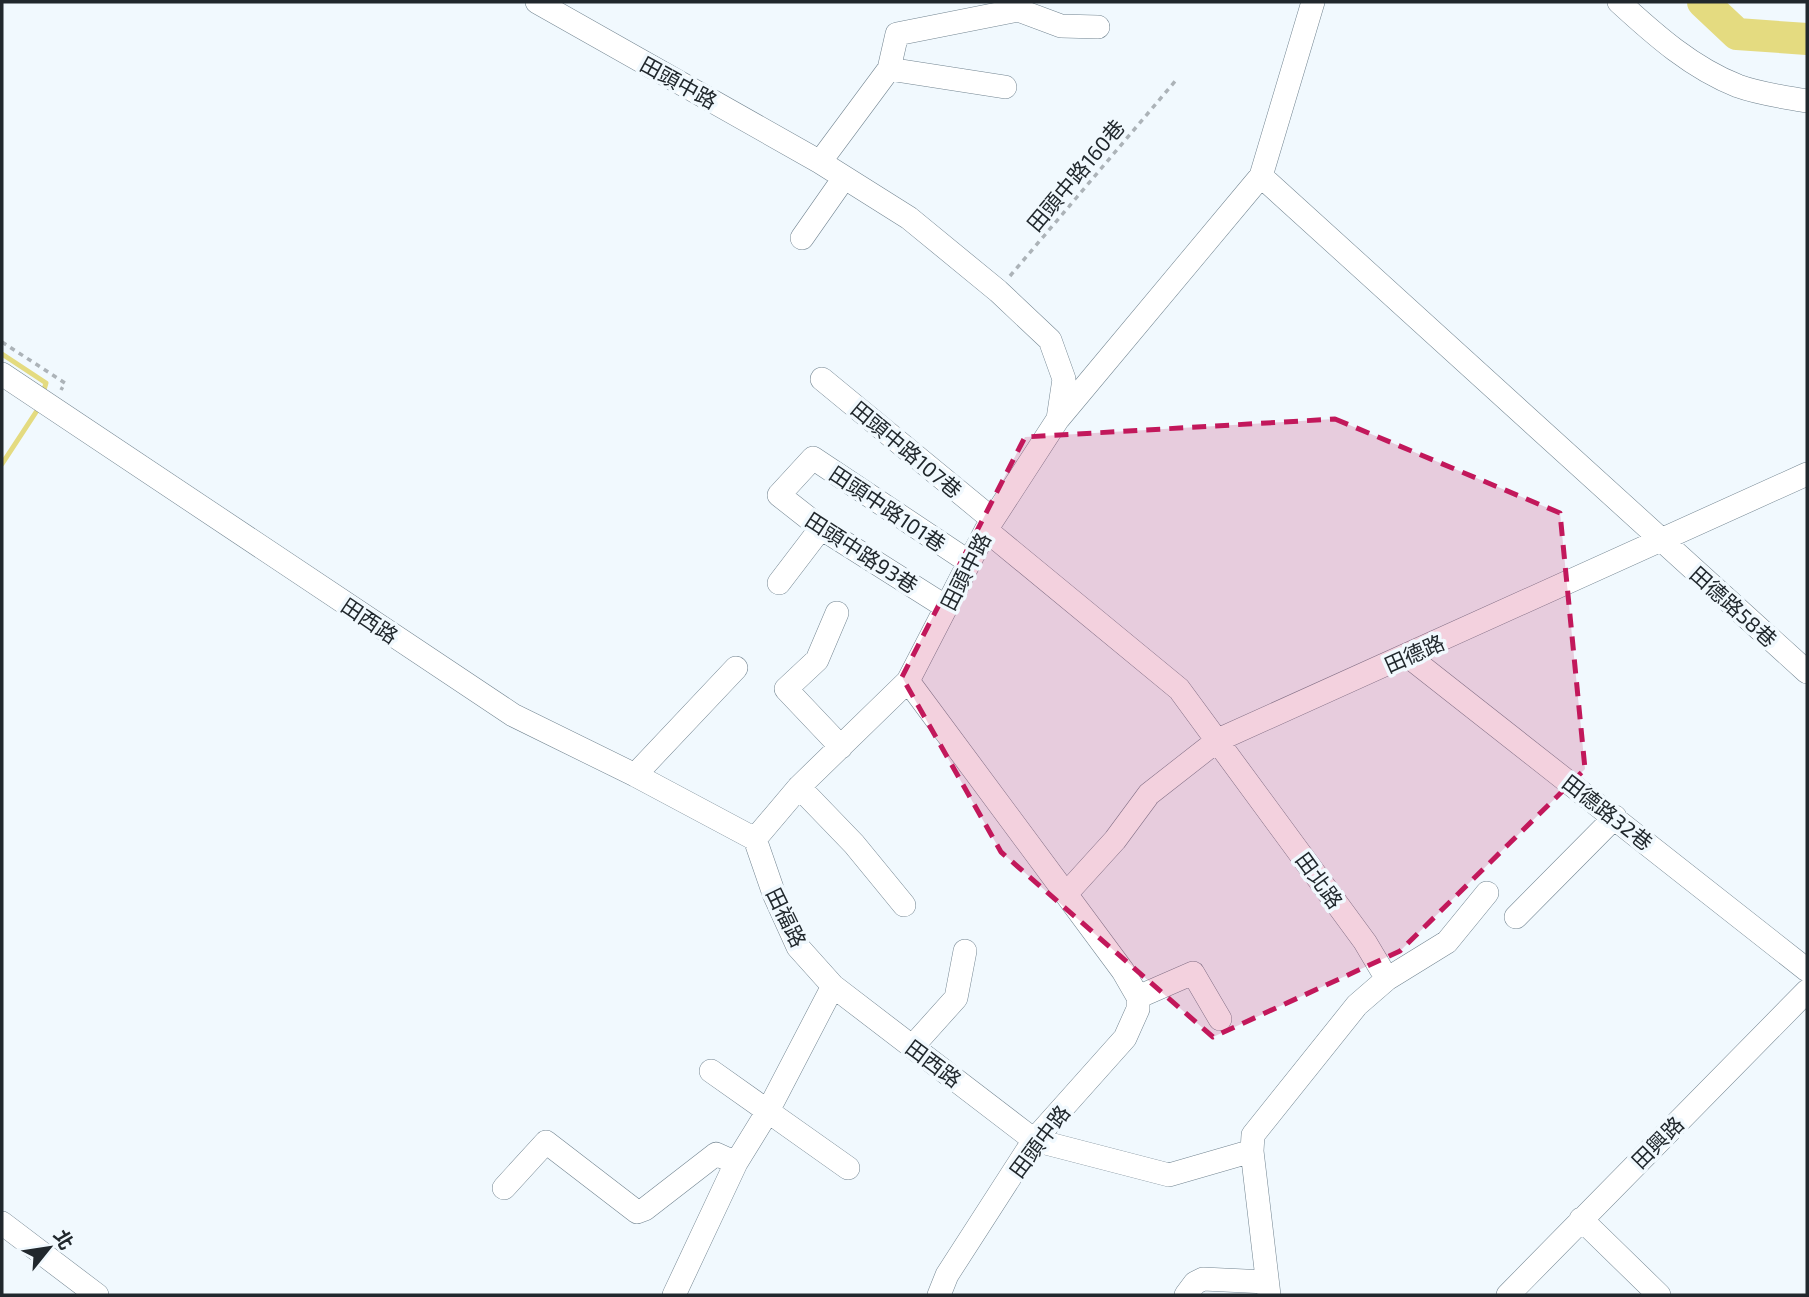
<svg xmlns="http://www.w3.org/2000/svg" width="1809" height="1297" font-family="'Exo 2','Noto Sans TC',sans-serif">
<rect width="100%" height="100%" fill="#f1f9fe"/>
<g fill="none" stroke-linecap="round" stroke-linejoin="round">
<path stroke="#e4db80" stroke-width="5" d="M2 354 46 383 43 393
M2 464 40 406"/>
<path stroke="#e4db80" stroke-width="32" d="M1703 2 1737 34 1807 39"/>
<g stroke="#738591" stroke-width="24">
<path id="minor" d="M537 2 820 162 909 218 998 291 1050 340 1064 379 1058 419 986 530 908 681 1123 971 1138 997V1009L1125 1038 1034 1140 947 1275 939 1295
M1313 2 1261 176 1807 672
M1619 2C1655 35 1692 68 1738 86 1760 94 1784 97 1807 101
M889 69 1005 87
M820 162 889 69 897 34 1018 10 1061 26 1098 27
M802 238 844 178
M2 374 513 715 635 775 755 839
M822 379 992 519
M1059 418 1261 176
M986 530 1179 689 1365 942 1387 979 1357 1005 1253 1135 1252 1151 1269 1295
M779 583 821 528
M946 607 821 528 779 495 813 458 969 562
M837 613 817 660 786 689 841 747
M1408 656 1807 970
M908 681 799 787 755 839 774 894 798 947 833 986 1034 1140 1169 1175 1252 1151
M635 775 736 668
M799 787 854 844 904 905
M1066 894 1115 840 1149 794 1218 740 1807 474
M1516 917 1615 817
M1387 979 1447 942 1487 893
M1138 997 1193 973 1220 1019
M912 1047 956 998 965 951
M711 1071 848 1168
M504 1188 546 1142 637 1212 645 1209 716 1154 736 1163
M1581 1219 1659 1295
M2 1223 97 1295
M674 1295 736 1163 768 1111 833 986
M1186 1295 1195 1283 1203 1279 1267 1282
M1508 1295 1807 991"/>
</g>
<path stroke="#acb3b8" stroke-width="3.5" stroke-dasharray="5 5" stroke-linecap="butt" d="M1010 276 1177 79
M2 342 65 383 61 390"/>
<use href="#minor" stroke="#fff" stroke-width="23"/>
</g>
<path fill="#c2185b" fill-opacity="0.2" stroke="#c2185b" stroke-width="5" stroke-dasharray="14 9" stroke-linejoin="round" d="M1335 419 1560 513 1585 769 1400 951 1213 1037 1001 852 902 677 1025 437Z"/>
<g text-anchor="middle" dominant-baseline="central" stroke-width="7" stroke-linejoin="round" paint-order="stroke">
<g font-size="21" fill="#21282d" stroke="#f1f9fe">
<text transform="translate(679 82) rotate(29)">田頭中路</text>
<text transform="translate(1075 175) rotate(-50)">田頭中路160巷</text>
<text transform="translate(907 449) rotate(40)">田頭中路107巷</text>
<text transform="translate(888 508) rotate(34)">田頭中路101巷</text>
<text transform="translate(862 552) rotate(33)">田頭中路93巷</text>
<text transform="translate(965 571) rotate(-63)">田頭中路</text>
<text transform="translate(1734 606) rotate(42)">田德路58巷</text>
<text transform="translate(370 620) rotate(34)">田西路</text>
<text transform="translate(1414 653) rotate(-24)">田德路</text>
<text transform="translate(1608 812) rotate(38)">田德路32巷</text>
<text transform="translate(1320 880) rotate(54)">田北路</text>
<text transform="translate(787 917) rotate(64)">田福路</text>
<text transform="translate(934 1063) rotate(37)">田西路</text>
<text transform="translate(1039 1141) rotate(-53)">田頭中路</text>
<text transform="translate(1657 1142) rotate(-45)">田興路</text>
</g>
</g>
<rect width="1809" height="1297" fill="none" stroke="#21282d" stroke-width="7"/>
<g transform="translate(49 1248) rotate(60)" stroke="#f1f9fe" stroke-width="5" paint-order="stroke">
<path d="M0-5L12 26L0 18L-12 26Z" fill="#21282d"/>
<text y="-10" font-size="19" font-weight="bold" text-anchor="middle" fill="#21282d">北</text>
</g>
</svg>
